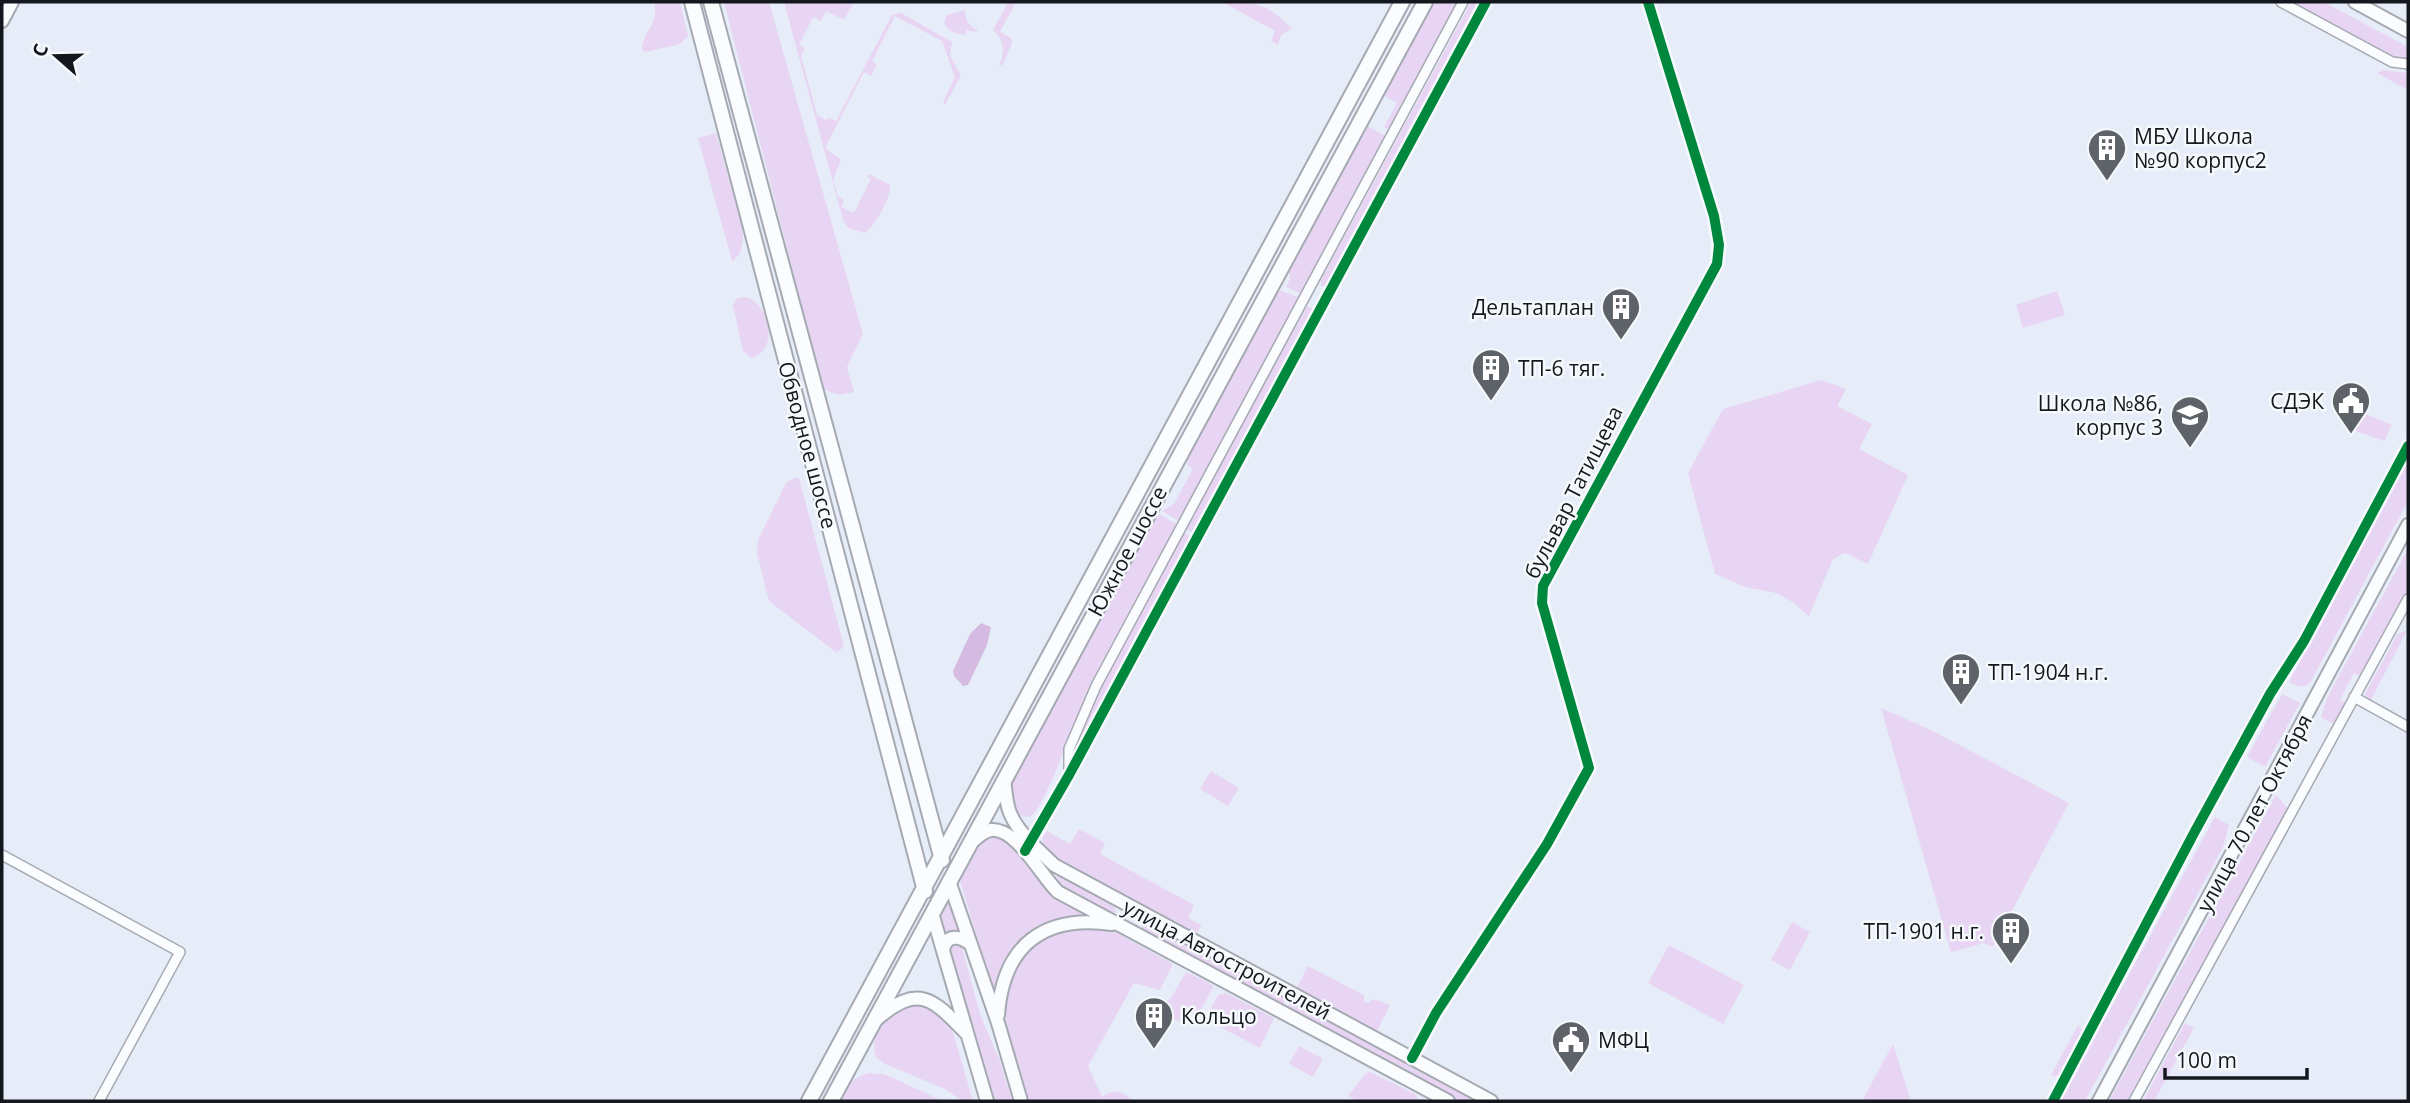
<svg xmlns="http://www.w3.org/2000/svg" width="2410" height="1103" font-family="'Open Sans',sans-serif">
<rect width="100%" height="100%" fill="#e7edf8"/>
<path fill="#e8d4f3" d="M654 2H680L688 36 680 44 645 52 642 49C643 30 660 25 654 2Z
M724 2H769L863 334 847 367 854 392 839 395 823 389Z
M784 2H854L844 20 826 11 821 21 813 17 799 45 805 48 801 56 817 115 825 120 829 118 836 121 892 15 901 13 952 42 950 56 961 75 945 105 943 102 955 77 942 41 895 16 872 61 877 64 871 76 864 72 825 148 841 160 833 180 838 196 844 200 841 207 854 213 871 179 867 177 869 174 890 185C892 196 874 228 864 233L848 228 843 220Z
M1008 2H1016L1000 32 1011 38 1012 43 1003 64 999 66C1005 53 1005 40 993 30Z
M1222 2C1257 2 1267 3 1292 29L1281 35 1278 45 1271 41 1275 31Z
M1430 2H1460L1390 131 1384 127 1397 103 1385 96 1388 81Z
M1471 2 1479 5 1327 286H1321V280Z
M2284 2H2324L2408 47V62L2391 60Z
M965 10C965 20 969 26 977 30V32L966 30V35C957 34 947 32 944 22L947 15Z
M2383 70 2408 73V90L2377 73Z
M1368 126 1387 137 1302 294 1286 287 1290 279 1288 265 1356 140 1364 135Z
M716 133 742 227C744 239 743 254 732 261L698 138Z
M1275 289 1301 298 1179 521 1162 511 1174 504 1193 469 1187 465 1188 450Z
M2057 291 2065 315 2023 328 2016 305Z
M746 297C770 304 780 351 751 358L743 351 733 305 737 298Z
M1307 306 1313 309V313L1192 532 1185 528Z
M1821 380 1846 389 1837 406 1872 424 1859 449 1908 475 1868 564 1845 553 1833 559 1809 616 1794 603 1776 593 1745 587 1715 574 1688 473 1723 409Z
M2363 413 2392 425 2384 441 2353 430Z
M2408 459V501L2310 683C2302 690 2297 686 2289 682Z
M794 478H799L844 646 837 653 769 601 757 553 758 540 786 483Z
M1155 512 1177 524 1092 681C1081 704 1046 807 1031 816 1026 818 1021 816 1016 814L1008 787Z
M1183 532 1190 536 1112 683 1082 745 1079 746 1077 742 1104 680Z
M2408 549V591L2361 677 2354 673 2340 700 2347 704 2335 725 2321 717 2327 698Z
M2404 631 2406 632 2370 702 2365 694 2397 635Z
M2282 694 2300 703 2265 767 2247 757Z
M1881 708 1933 731 2069 803 1993 947 1984 943 1951 952Z
M1211 771 1239 788 1228 806 1200 789Z
M2276 795 2289 810 2131 1101H2109Z
M2215 817 2229 825 2223 847 2085 1101H2060Z
M1079 829 1105 843 1100 854 1194 905 1188 918 1202 925 1195 935 1056 861 1043 848V837L1047 831 1070 844Z
M988 834 1013 842 1049 893 1098 919C1060 914 1016 928 1003 968 999 980 999 994 997 1007L960 880C961 862 975 844 988 834Z
M1056 874 1114 905 1116 912 1109 914 1061 886Z
M948 894 962 935 942 939 936 918Z
M1792 922 1810 932 1790 970 1771 960Z
M1142 923H1147L1286 999 1282 1006 1142 930Z
M1089 927 1117 933 1173 964 1160 990 1134 983 1088 1066 1102 1097C1117 1087 1121 1093 1136 1101H1028L1006 1025V991L1022 953 1051 932Z
M951 942 961 944 980 1014 1000 1061 1012 1101H995L968 1023 947 947Z
M1669 945 1744 985 1723 1024 1648 983Z
M1308 966 1364 995V1001L1368 1003 1373 999 1390 1005 1377 1031 1375 1033 1294 993Z
M1186 972 1211 984 1213 987 1198 1016 1188 1011 1182 1023 1152 1008 1171 998Z
M1226 993 1274 1018 1260 1048 1205 1019 1218 995Z
M1291 1001 1477 1101H1457L1286 1009Z
M909 1003C930 1004 938 1009 951 1026L973 1101H962L945 1089 885 1064 877 1058C870 1046 877 1024 888 1014 893 1009 902 1006 909 1003Z
M2185 1023 2194 1028 2154 1101H2143Z
M2078 1025 2085 1034 2062 1078 2057 1075 2055 1077 2051 1075Z
M1893 1044 1911 1101H1862Z
M1299 1046 1323 1059 1313 1077 1289 1064Z
M1370 1072 1415 1094 1419 1101H1358L1348 1096 1365 1074Z
M868 1073 884 1074 943 1101H839L854 1079Z"/>
<path fill="#d5bbe2" d="M981 623 991 627 987 645 968 685 963 686 954 676 953 671 970 634Z"/>
<g fill="none" stroke-linecap="round" stroke-linejoin="round">
<g stroke="#a5aab2" stroke-width="12">
<path id="minor" d="M2281 2 2392 62 2408 64
M2354 697 2408 727
M1069 773V749L1096 686 1463 2
M1028 847 1069 775 1486 2
M2 855 180 952 99 1101
M1412 1058 1436 1013 1547 844 1589 768 1542 603 1543 586 1717 264 1719 245 1714 216 1648 2
M2053 1101 2194 833 2270 694 2304 641 2408 446
M2134 1101 2408 599"/>
</g>
<g stroke="#a5aab2" stroke-width="16">
<path id="secondary" d="M2355 2 2408 31
M2 21 12 2
M1004 779C1005 788 1006 798 1008 807 1014 830 1038 849 1054 865L1491 1101
M972 842C978 837 983 831 991 830 1016 827 1042 877 1058 892L1448 1101
M949 881 998 1023 1021 1101
M932 913 987 1101
M943 950C946 935 958 935 969 943
M998 1015C1003 946 1043 914 1112 924
M877 1019C919 983 933 999 966 1033
M2099 1101 2408 525"/>
</g>
<g stroke="#a5aab2" stroke-width="18">
<path id="primary" d="M692 2 925 891
M711 2 942 860
M809 1101 1402 2
M831 1101 1425 2"/>
</g>
<use href="#minor" stroke="#fbfcfe" stroke-width="9"/>
<use href="#secondary" stroke="#fbfcfe" stroke-width="12"/>
<use href="#primary" stroke="#fbfcfe" stroke-width="14"/>
<g stroke="#f6f9fc" stroke-width="15">
<path id="cycleway" d="M1025 851 1069 775 1486 2
M1412 1058 1436 1013 1547 844 1589 768 1542 603 1543 586 1717 264 1719 245 1714 216 1648 2
M2053 1101 2194 833 2270 694 2304 641 2408 446"/>
</g>
<use href="#cycleway" stroke="#00873e" stroke-width="10"/>
</g>
<defs>
<g id="building-pin" transform="scale(2.0125)"><path d="M0 17L-7.5 6A9.5 9.5 0 1 1 7.5 6Z" fill="#5e636a" stroke="#f6f9fc"/><path d="M-4-6H4V6H1V3H-1V6H-4ZM-2.5-4.3h1.7v1.8h-1.7ZM.8-4.3h1.7v1.8H.8ZM-2.5-1h1.7V.8h-1.7ZM.8-1h1.7V.8H.8Z" fill="#fff"/></g>
<g id="civic-pin" transform="scale(2.0125)"><path d="M0 17L-7.5 6A9.5 9.5 0 1 1 7.5 6Z" fill="#5e636a" stroke="#f6f9fc"/><path d="M-.6-6.5H3V-4.5H.6V-3L4-1V1h2V6H-6V1h2V-1L-.6-3ZM-1.2 2.5V6h2.4V2.5Z" fill="#fff"/></g>
<g id="school-pin" transform="scale(2.0125)"><path d="M0 17L-7.5 6A9.5 9.5 0 1 1 7.5 6Z" fill="#5e636a" stroke="#f6f9fc"/><path d="M0-5L7-2L0 1L-7-2ZM-4 1L0 2.5L4 1V4Q0 6-4 4Z" fill="#fff"/></g>
</defs>
<g fill-rule="evenodd">
<use href="#building-pin" x="2107" y="148"/>
<use href="#building-pin" x="1621" y="307"/>
<use href="#building-pin" x="1491" y="368"/>
<use href="#civic-pin" x="2351" y="401"/>
<use href="#school-pin" x="2190" y="415"/>
<use href="#building-pin" x="1961" y="672"/>
<use href="#building-pin" x="2011" y="931"/>
<use href="#building-pin" x="1154" y="1016"/>
<use href="#civic-pin" x="1571" y="1040"/>
</g>
<g text-anchor="middle" dominant-baseline="central" stroke-width="5" stroke-linejoin="round" paint-order="stroke">
<g font-size="21" fill="#14181e" stroke="#f6f9fc" text-anchor="start">
<text x="2134" y="136">МБУ Школа<tspan x="2134" dy="24">№90 корпус2</tspan></text>
<text x="1594" y="307" text-anchor="end">Дельтаплан</text>
<text x="1518" y="368">ТП-6 тяг.</text>
<text x="2324" y="401" text-anchor="end">СДЭК</text>
<text x="2163" y="403" text-anchor="end">Школа №86,<tspan x="2163" dy="24">корпус 3</tspan></text>
<text x="1988" y="672">ТП-1904 н.г.</text>
<text x="1984" y="931" text-anchor="end">ТП-1901 н.г.</text>
<text x="1181" y="1016">Кольцо</text>
<text x="1598" y="1040">МФЦ</text>
</g>
<g font-size="21" fill="#14181e" stroke="#f6f9fc">
<text transform="translate(808 445) rotate(75)">Обводное шоссе</text>
<text transform="translate(1573 492) rotate(-63)">бульвар Татищева</text>
<text transform="translate(1127 551) rotate(-62)">Южное шоссе</text>
<text transform="translate(2254 813) rotate(-62)">улица 70 лет Октября</text>
<text transform="translate(1227 959) rotate(28)">улица Автостроителей</text>
</g>
</g>
<rect width="2410" height="1103" fill="none" stroke="#14181e" stroke-width="7"/>
<g transform="translate(56 56) rotate(290)" stroke="#f6f9fc" stroke-width="5" paint-order="stroke">
<path d="M0-5L12 26L0 18L-12 26Z" fill="#14181e"/>
<text y="-10" font-size="19" font-weight="bold" text-anchor="middle" fill="#14181e">С</text>
</g>
<path d="M2165 1068v10h142v-10" fill="none" stroke="#14181e" stroke-width="3.5"/>
<text x="2176" y="1068" font-size="21" fill="#14181e" stroke="#f6f9fc" stroke-width="5" paint-order="stroke">100 m</text>
</svg>
